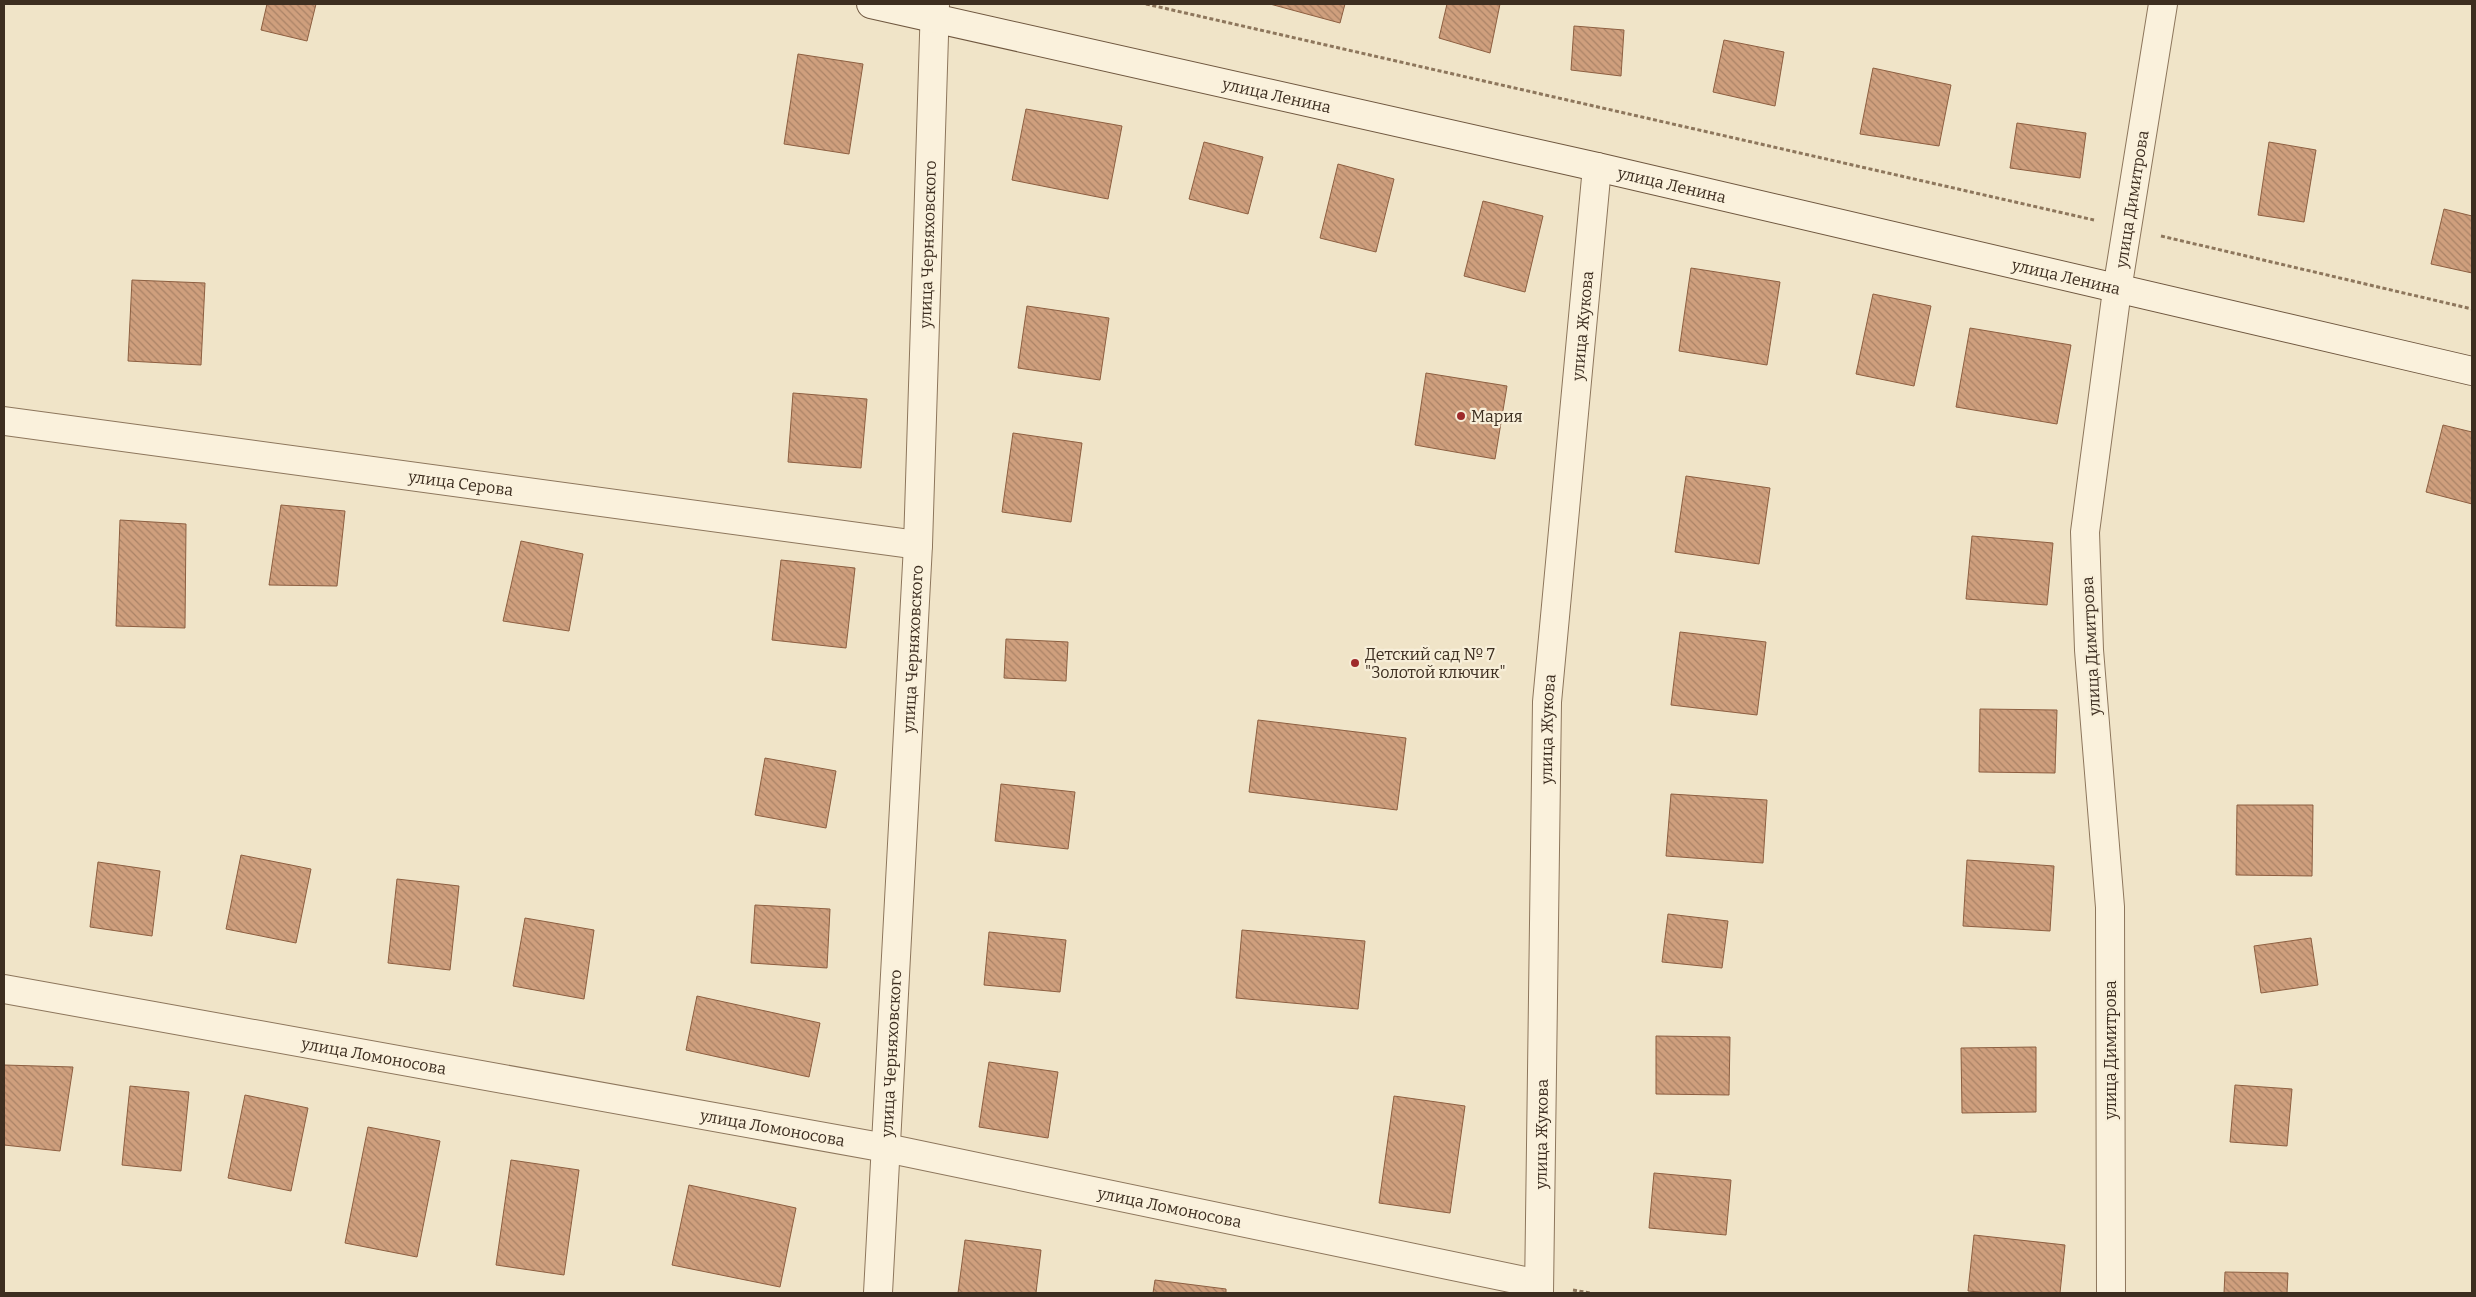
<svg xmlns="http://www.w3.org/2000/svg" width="2476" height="1297" font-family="Bitter,serif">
<defs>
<pattern id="building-back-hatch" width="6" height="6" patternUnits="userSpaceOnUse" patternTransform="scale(1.25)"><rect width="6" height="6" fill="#cf9f7d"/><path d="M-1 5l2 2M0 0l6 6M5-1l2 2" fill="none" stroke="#a98266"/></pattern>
</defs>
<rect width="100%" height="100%" fill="#f0e4c8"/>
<path fill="url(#building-back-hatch)" stroke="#8d5f41" d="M267 4H316L307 41 261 30Z
M1270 4H1345L1340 23Z
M1447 4H1500L1490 53 1439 38Z
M1574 26 1624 30 1621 76 1571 70Z
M1724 40 1784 52 1775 106 1713 92Z
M798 54 863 64 849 154 784 144Z
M1873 68 1951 85 1939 146 1860 134Z
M1026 109 1122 126 1108 199 1012 180Z
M2017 123 2086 133 2080 178 2010 168Z
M1204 142 1263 157 1248 214 1189 199Z
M2269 142 2316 150 2304 222 2258 215Z
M1338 164 1394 179 1376 252 1320 238Z
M1483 201 1543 216 1525 292 1464 276Z
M2444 209 2472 216V273L2431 264Z
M1691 268 1780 282 1767 365 1679 351Z
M132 280 205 283 201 365 128 361Z
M1873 294 1931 306 1914 386 1856 374Z
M1027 306 1109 318 1100 380 1018 368Z
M1970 328 2071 345 2057 424 1956 407Z
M1426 373 1507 386 1495 459 1415 445Z
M793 393 867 399 861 468 788 462Z
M2443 425 2472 432V504L2426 492Z
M1013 433 1082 443 1071 522 1002 512Z
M1686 476 1770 488 1759 564 1675 552Z
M281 505 345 511 337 586 269 585Z
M120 520 186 524 185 628 116 626Z
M1972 536 2053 543 2047 605 1966 599Z
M521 541 583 554 569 631 503 621Z
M781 560 855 568 846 648 772 640Z
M1680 632 1766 642 1757 715 1671 705Z
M1006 639 1068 642 1066 681 1004 678Z
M1980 709 2057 710 2055 773 1979 772Z
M1258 720 1406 738 1397 810 1249 792Z
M765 758 836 771 826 828 755 815Z
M1001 784 1075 792 1068 849 995 841Z
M1671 794 1767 800 1763 863 1666 856Z
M2237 805H2313L2312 876 2236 875Z
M241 855 311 869 296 943 226 929Z
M1967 860 2054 866 2050 931 1963 926Z
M98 862 160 871 152 936 90 927Z
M397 879 459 886 450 970 388 963Z
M755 905 830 909 827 968 751 963Z
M1668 914 1728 921 1722 968 1662 962Z
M525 918 594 930 584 999 513 986Z
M1242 930 1365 941 1358 1009 1236 998Z
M989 932 1066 940 1060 992 984 985Z
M2311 938 2318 985 2261 993 2254 946Z
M697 996 820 1023 809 1077 686 1050Z
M1656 1036 1730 1037 1729 1095 1656 1094Z
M2036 1047V1112L1962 1113 1961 1048Z
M989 1062 1058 1072 1048 1138 979 1127Z
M4 1065 73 1067 60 1151 4 1145Z
M2235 1085 2292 1089 2287 1146 2230 1142Z
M130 1086 189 1092 181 1171 122 1165Z
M245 1095 308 1108 291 1191 228 1178Z
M1394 1096 1465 1106 1450 1213 1379 1203Z
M368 1127 440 1141 417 1257 345 1243Z
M511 1160 579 1170 564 1275 496 1265Z
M1654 1173 1731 1180 1726 1235 1649 1228Z
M689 1185 796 1208 780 1287 672 1265Z
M1974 1235 2065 1245 2060 1293H1990L1968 1291Z
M965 1240 1041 1250 1036 1293H958Z
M2225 1272 2288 1273 2287 1293H2224Z
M1155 1280 1226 1289V1293H1153Z"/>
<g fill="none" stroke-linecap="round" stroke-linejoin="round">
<g stroke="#8d765c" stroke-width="30">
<g id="street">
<path id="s1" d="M4 421 918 545"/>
<path id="s2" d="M4 989 886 1148 1539 1284"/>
<path id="s3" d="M878 1293 918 545 935 4"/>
<path id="s4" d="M1539 1293 1547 702 1597 167"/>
<path id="s5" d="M2111 1293 2110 907 2089 650 2085 532 2117 290 2163 4"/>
</g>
</g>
<g stroke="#6f573f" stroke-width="30">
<g id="secondary">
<path id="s6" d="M871 4 1597 167 2472 371"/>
</g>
</g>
<path stroke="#8d765c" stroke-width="3" stroke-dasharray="4 2.5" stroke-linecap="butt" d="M1146 4 2094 220
M2161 236 2472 309
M1573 1290 1590 1293"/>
<use href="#street" stroke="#faf1dc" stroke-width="28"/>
<use href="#secondary" stroke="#faf1dc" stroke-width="28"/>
</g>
<g fill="#9e2a2b" stroke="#f7eed8" stroke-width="2">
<circle cx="1461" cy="416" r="5"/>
<circle cx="1355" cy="663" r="5"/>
</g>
<g text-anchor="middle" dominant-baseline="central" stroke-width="4.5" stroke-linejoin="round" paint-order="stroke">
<g font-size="16" fill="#3d2e20" stroke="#f7eed8">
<text stroke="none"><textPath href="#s6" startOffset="416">улица Ленина</textPath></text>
<text stroke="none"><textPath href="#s6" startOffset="821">улица Ленина</textPath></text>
<text stroke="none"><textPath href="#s5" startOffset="1098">улица Димитрова</textPath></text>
<text stroke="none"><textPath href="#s3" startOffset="1050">улица Черняховского</textPath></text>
<text stroke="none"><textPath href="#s6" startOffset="1226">улица Ленина</textPath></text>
<text stroke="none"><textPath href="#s4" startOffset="969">улица Жукова</textPath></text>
<text stroke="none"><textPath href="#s1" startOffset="461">улица Серова</textPath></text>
<text transform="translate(2091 646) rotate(-93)">улица Димитрова</text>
<text stroke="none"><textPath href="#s3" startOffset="645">улица Черняховского</textPath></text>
<text stroke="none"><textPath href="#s4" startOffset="564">улица Жукова</textPath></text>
<text transform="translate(2110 1050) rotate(-90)">улица Димитрова</text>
<text stroke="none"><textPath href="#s3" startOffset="240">улица Черняховского</textPath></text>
<text stroke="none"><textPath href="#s2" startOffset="376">улица Ломоносова</textPath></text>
<text stroke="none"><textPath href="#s2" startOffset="781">улица Ломоносова</textPath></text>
<text stroke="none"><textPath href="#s4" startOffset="159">улица Жукова</textPath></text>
<text stroke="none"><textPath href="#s2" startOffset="1186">улица Ломоносова</textPath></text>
</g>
<g font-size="16" fill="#3d2e20" stroke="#f7eed8" text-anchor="start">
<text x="1471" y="416">Мария</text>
<text x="1365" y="654">Детский сад № 7<tspan x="1365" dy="18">"Золотой ключик"</tspan></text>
</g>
</g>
<rect width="2476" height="1297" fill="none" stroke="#3d2e20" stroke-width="10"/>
</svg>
